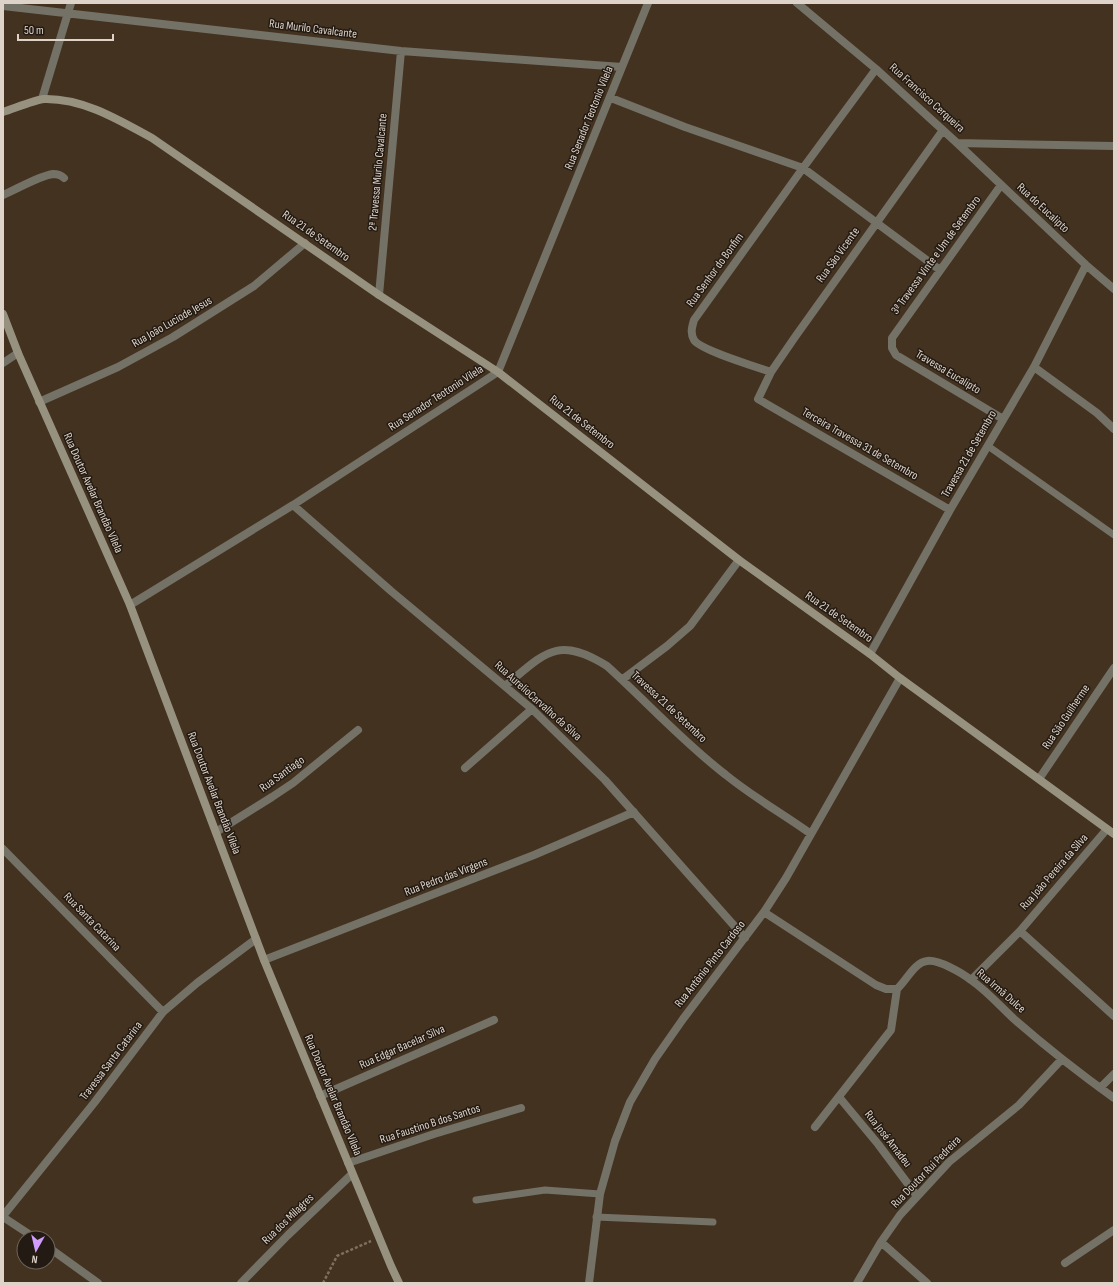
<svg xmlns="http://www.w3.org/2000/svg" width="1117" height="1286" font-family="'Sofia Sans Condensed',sans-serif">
<rect width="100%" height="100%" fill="#42321f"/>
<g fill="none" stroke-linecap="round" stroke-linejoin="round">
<path stroke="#7e7060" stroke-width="2.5" stroke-dasharray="3 2" stroke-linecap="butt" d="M323 1283 337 1256 371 1241"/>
<path stroke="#747166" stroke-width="7" d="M988 446 1114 535
M476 1200 545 1190 600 1194
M596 1217 713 1222"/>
<path stroke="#747166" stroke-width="8" d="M797 3 876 69 957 143 1114 146
M3 6 401 51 622 67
M611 98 685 127 803 168 940 270
M42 99 71 3
M943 130 795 337 771 372 758 399 950 510
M957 143 1086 265 1114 289
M1001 185 892 338V348L896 355 1003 419
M3 195C17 189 39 176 53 174 58 174 61 175 64 178
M379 295 401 51
M3 363 18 353
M1034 367 1097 413 1114 429
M771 372C757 367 700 350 694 340 690 333 692 327 694 320L803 168 876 69
M39 402 118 367 173 337 254 286 305 243
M293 505 391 591 532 709 605 780 745 938
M130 605 293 505 498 372 648 3
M870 654 950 510 1034 367 1086 265
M623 679 667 646 690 626 739 560
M505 686C545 653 557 635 607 666 647 702 683 742 726 775 753 797 783 814 811 834
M465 768 532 709
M1039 779 1114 668
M216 832 272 797 293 783 358 730
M3 849 163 1012
M764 912 876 985 886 989H897C906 981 915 962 927 961 938 959 962 973 971 980 987 991 1000 1006 1014 1019 1046 1047 1079 1073 1114 1098
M1020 931 1114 1016
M264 960 534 855 634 812
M971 980 1020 931 1107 829
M1100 1088 1114 1074
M320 1096 494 1020
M839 1097 878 1144 917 1196
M815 1127 891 1030 897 989
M348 1163 434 1134 521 1108
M3 1216 94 1103 163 1012 197 983 256 939
M3 1217 35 1238
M881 1242 927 1283
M48 1247 98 1283
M1065 1263 1114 1230
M241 1283 288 1235 352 1174
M589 1283 600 1194 615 1141 630 1102 655 1059 683 1019 764 912 786 878 900 678
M857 1283 881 1242 900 1215 949 1162 1019 1105 1062 1059"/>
<path stroke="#979280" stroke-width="8" d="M3 112C13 109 34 100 44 99 83 98 119 120 152 138L379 295 498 372 739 560 870 654 900 678 1114 834
M3 314 18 353 130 605 264 960 391 1266 399 1283"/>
</g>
<g text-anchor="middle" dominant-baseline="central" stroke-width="3" stroke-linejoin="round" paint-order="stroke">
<g font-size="12" fill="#ded3c8" stroke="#231b13">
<text transform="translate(313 29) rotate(7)">Rua Murilo Cavalcante</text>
<text transform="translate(927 98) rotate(42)">Rua Francisco Cerqueira</text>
<text transform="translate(589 118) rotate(-68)">Rua Senador Teotonio Vilela</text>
<text transform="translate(378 172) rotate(-85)">2ª Travessa Murilo Cavalcante</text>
<text transform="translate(1043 208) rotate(43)">Rua do Eucalipto</text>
<text transform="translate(316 236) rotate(35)">Rua 21 de Setembro</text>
<text transform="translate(838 255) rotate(-54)">Rua São Vicente</text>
<text transform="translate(936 255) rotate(-54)">3ª Travessa Vinte e Um de Setembro</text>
<text transform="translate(715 270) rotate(-54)">Rua Senhor do Bonfim</text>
<text transform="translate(172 322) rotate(-30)">Rua João Luciode Jesus</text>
<text transform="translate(948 372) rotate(31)">Travessa Eucalipto</text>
<text transform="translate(436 398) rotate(-33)">Rua Senador Teotonio Vilela</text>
<text transform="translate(582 422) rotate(38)">Rua 21 de Setembro</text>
<text transform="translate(860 444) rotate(30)">Terceira Travessa 31 de Setembro</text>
<text transform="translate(969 454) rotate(-60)">Travessa 21 de Setembro</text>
<text transform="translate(93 493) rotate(66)">Rua Doutor Avelar Brandão Vilela</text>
<text transform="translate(839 617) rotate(35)">Rua 21 de Setembro</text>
<text transform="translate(538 701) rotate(42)">Rua AurelioCarvalho da Silva</text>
<text transform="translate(669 707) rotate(43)">Travessa 21 de Setembro</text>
<text transform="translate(1066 717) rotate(-56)">Rua São Guilherme</text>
<text transform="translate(282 774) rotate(-36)">Rua Santiago</text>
<text transform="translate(214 793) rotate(69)">Rua Doutor Avelar Brandão Vilela</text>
<text transform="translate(1054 872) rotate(-49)">Rua João Pereira da Silva</text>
<text transform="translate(446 877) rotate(-21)">Rua Pedro das Virgens</text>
<text transform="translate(92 922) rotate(46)">Rua Santa Catarina</text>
<text transform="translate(710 964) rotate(-52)">Rua Antônio Pinto Cardoso</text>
<text transform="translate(1001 991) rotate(41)">Rua Irmã Dulce</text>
<text transform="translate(402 1047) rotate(-24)">Rua Edgar Bacelar Silva</text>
<text transform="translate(111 1061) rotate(-53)">Travessa Santa Catarina</text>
<text transform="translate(333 1095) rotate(67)">Rua Doutor Avelar Brandão Vilela</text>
<text transform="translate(430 1124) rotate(-18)">Rua Faustino B dos Santos</text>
<text transform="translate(888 1139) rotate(52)">Rua José Amadeu</text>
<text transform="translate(926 1172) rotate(-46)">Rua Doutor Rui Pedreira</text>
<text transform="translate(288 1219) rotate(-44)">Rua dos Milagres</text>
</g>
</g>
<rect width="1117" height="1286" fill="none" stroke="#ded3c8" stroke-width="8"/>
<g transform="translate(36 1250) rotate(188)"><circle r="19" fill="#231b13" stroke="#6e655b"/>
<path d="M0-3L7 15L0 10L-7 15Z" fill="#d09dff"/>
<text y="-6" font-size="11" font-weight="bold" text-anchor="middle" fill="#ded3c8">N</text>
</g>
<path d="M18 34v6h95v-6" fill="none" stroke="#ded3c8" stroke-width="2"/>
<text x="24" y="34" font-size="12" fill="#ded3c8" stroke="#231b13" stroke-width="3" paint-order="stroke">50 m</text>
</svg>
